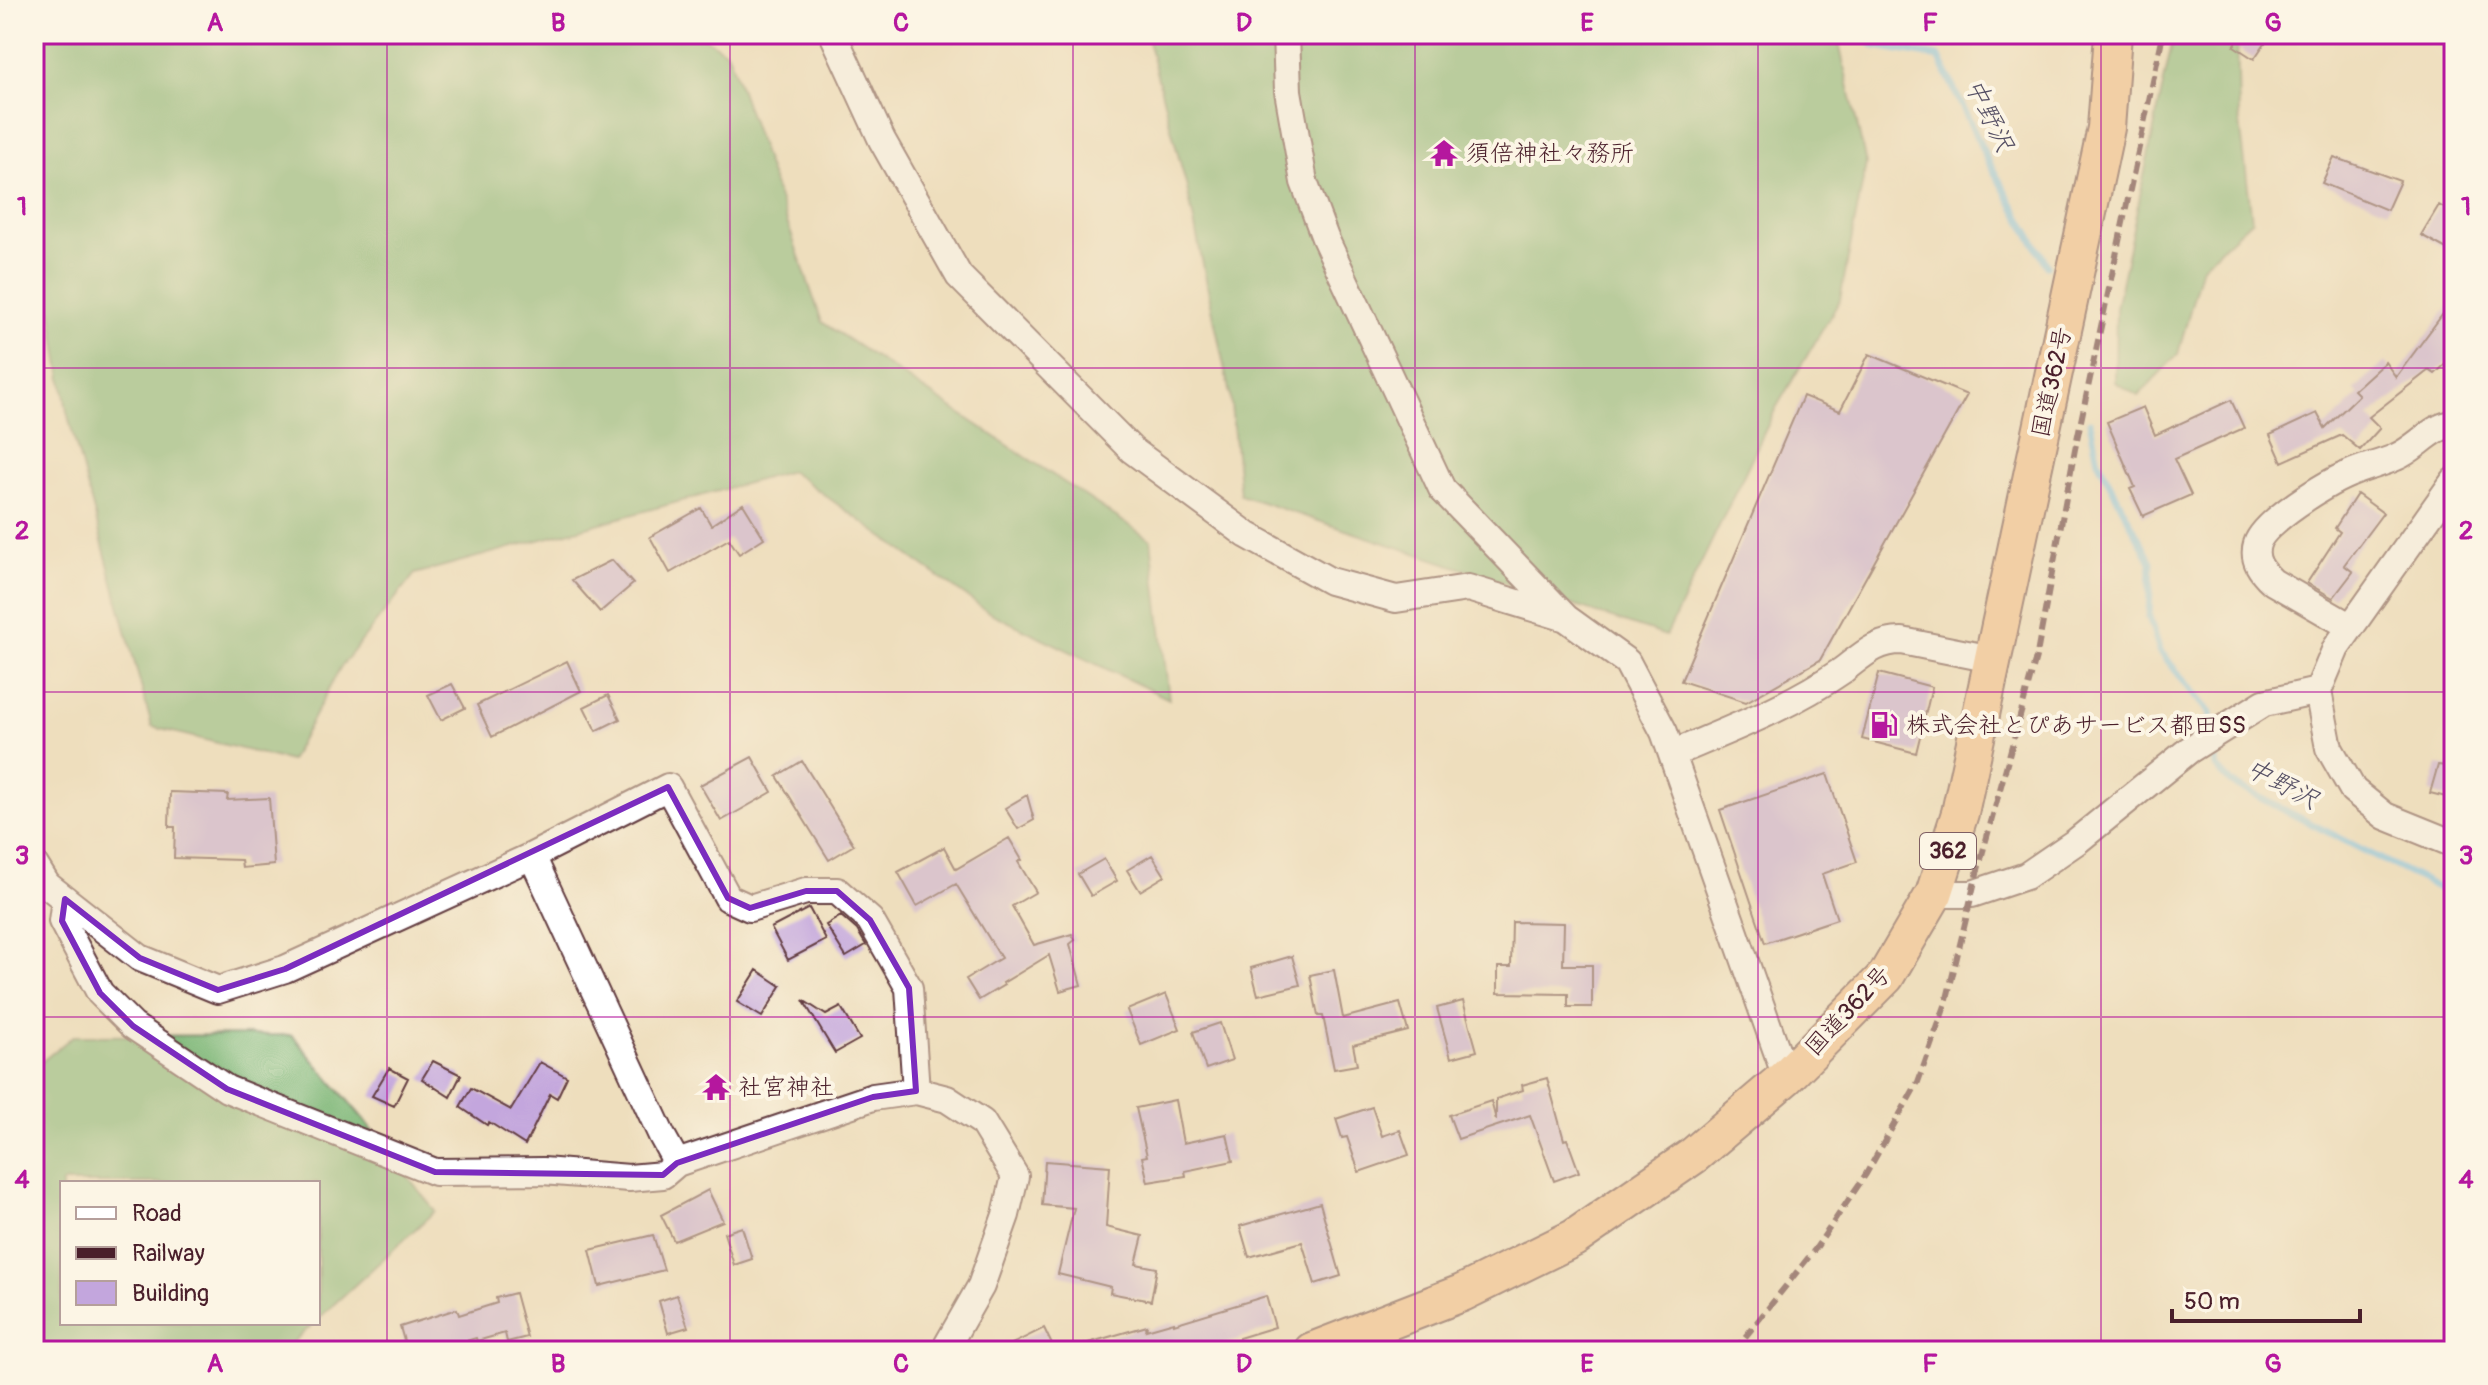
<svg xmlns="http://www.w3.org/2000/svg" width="2488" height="1385" font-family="Pangolin,'Klee One',sans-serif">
<rect width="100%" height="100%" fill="#fcf5e5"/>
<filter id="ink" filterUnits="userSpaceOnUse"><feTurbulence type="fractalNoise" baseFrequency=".0125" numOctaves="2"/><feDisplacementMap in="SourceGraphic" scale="16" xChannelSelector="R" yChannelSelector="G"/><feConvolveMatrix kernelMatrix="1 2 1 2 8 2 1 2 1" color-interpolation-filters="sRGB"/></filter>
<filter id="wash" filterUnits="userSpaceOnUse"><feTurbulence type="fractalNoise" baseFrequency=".006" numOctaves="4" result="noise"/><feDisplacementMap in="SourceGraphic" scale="32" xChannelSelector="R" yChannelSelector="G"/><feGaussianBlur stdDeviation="1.8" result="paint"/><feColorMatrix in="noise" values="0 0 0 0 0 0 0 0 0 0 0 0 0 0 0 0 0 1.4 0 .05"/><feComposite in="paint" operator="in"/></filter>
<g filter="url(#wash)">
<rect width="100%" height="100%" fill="#eedebd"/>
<path fill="#7ab676" stroke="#626a50" stroke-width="2" d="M34 34H698L728 53 822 322 1151 540 1169 699 988 612 791 471 415 574 340 668 290 761 152 727 67 412 34 197Z
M1146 34H1837L1866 164 1840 300 1776 408 1666 636 1240 495 1230 395 1187 188Z
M2174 34H2237L2239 114 2252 220 2202 266 2178 354 2138 396 2115 382 2116 308Z
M292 1035 361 1116 435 1211 318 1319V1183H62V1323H314L283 1351H34V1068L73 1036Z"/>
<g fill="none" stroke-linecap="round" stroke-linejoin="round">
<path stroke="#73c1ed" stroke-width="7" d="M1858 34 1875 46 1939 57 1987 159 2047 265
M2090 422 2098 461 2151 562 2149 617 2160 651 2210 713 2212 727
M2214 743 2216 767 2231 783 2454 896"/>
</g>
<g id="blocks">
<path fill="#c3a6dd" d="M2242 34H2271L2254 59 2234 46Z
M2334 157 2400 181 2387 210 2322 183Z
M2439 205 2454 214V253L2421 235Z
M2454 299V356L2435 374 2429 370 2369 417 2380 428 2360 450 2342 435 2282 462 2270 435 2317 413 2325 428 2359 395 2354 390 2385 362 2396 377Z
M1869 354 1967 395 1820 660 1746 702 1681 681 1803 396 1840 411Z
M2231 400 2244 428 2174 459 2191 495 2143 516 2130 489 2135 487 2107 422 2143 407 2155 435Z
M2357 494 2383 513 2344 565 2353 572 2333 598 2307 583 2340 532 2335 528Z
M743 504 764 538 739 554 729 539 670 573 650 537 701 508 711 525Z
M612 560 633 584 600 612 572 580Z
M567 661 581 691 492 737 477 705Z
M1879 673 1932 687 1916 753 1862 739Z
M452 684 465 708 441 720 428 695Z
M608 695 620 719 596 731 584 707Z
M752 757 772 792 721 821 700 785Z
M802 761 854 845 829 860 777 776Z
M2438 765 2454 767V799L2430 793Z
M1827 774 1857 862 1822 874 1837 919 1765 943 1720 810Z
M170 792 228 794 227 800 269 798 274 865 242 868 241 860 174 858 175 827H169Z
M1027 795 1034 820 1018 829 1005 808Z
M1009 838 1022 860 1018 862 1036 892 1012 906 1034 945 1072 934 1075 940 1070 944 1081 985 1060 991 1049 955 1003 983 1004 985 979 1000 966 979 1001 958 956 884 917 906 898 872 944 847 956 869Z
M1152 855 1165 876 1140 891 1127 870Z
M1104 859 1117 881 1091 896 1078 874Z
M809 908 826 940 788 960 771 928Z
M841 916 857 930 866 945 846 957 826 925Z
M1512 922 1564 923 1563 965H1592V1007H1568V994L1498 993V967H1511Z
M1292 956 1300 985 1258 995 1251 968Z
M757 970 781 986 762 1017 737 1002Z
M1334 970 1343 1018 1400 1003 1408 1031 1353 1045 1357 1065 1334 1069 1323 1016H1318L1310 975Z
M1166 994 1180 1029 1141 1045 1127 1010Z
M803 1000 826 1015 841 1007 860 1039 835 1053Z
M1463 1001 1477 1051 1451 1058 1437 1008Z
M1220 1023 1232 1060 1206 1069 1193 1032Z
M433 1061 461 1075 450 1097 422 1079Z
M540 1062 567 1077 557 1098 550 1094 525 1145 489 1122 487 1125 460 1107 471 1088 511 1110Z
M389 1068 408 1078 394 1106 372 1096Z
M1547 1078 1564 1140 1567 1139 1579 1172 1554 1181 1530 1115 1458 1139 1449 1115 1491 1101 1496 1120V1099L1523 1090 1522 1085Z
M1175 1100 1183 1143 1227 1134 1233 1161 1185 1171 1186 1176 1148 1182 1142 1157 1147 1156 1136 1108Z
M1372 1107 1382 1136 1400 1130 1409 1155 1359 1172 1347 1137 1342 1138 1336 1119Z
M1045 1161 1110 1166 1106 1227 1143 1236 1136 1264 1157 1268 1151 1301 1110 1293 1111 1287 1058 1274 1074 1208 1042 1205Z
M708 1190 723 1221 674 1241 661 1215Z
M1320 1203 1341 1276 1315 1284 1302 1242 1249 1257 1240 1226Z
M742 1227 752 1259 734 1265 724 1233Z
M653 1235 664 1270 599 1286 590 1250Z
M515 1293 527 1337 507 1342 505 1333 477 1341 476 1338 433 1351H407L400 1327 457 1309 459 1315 497 1303 496 1298Z
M677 1295 688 1327 668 1333 659 1301Z
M1266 1296 1275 1327 1239 1338V1340L1199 1351H1082L1081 1345 1147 1326 1146 1330 1174 1322V1324Z
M1044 1328 1055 1351H998Z"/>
</g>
</g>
<g filter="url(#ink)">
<use href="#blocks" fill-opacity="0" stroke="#633c41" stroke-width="2"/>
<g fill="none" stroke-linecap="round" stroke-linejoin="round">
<g stroke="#633c41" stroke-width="30">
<path id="minor" d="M833 34 882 140 959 276 1132 450 1247 535 1330 581 1396 599 1468 588 1563 617
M1286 34 1288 91 1304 182 1325 238 1442 489 1566 618 1627 662 1664 732 1786 1077
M2454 481 2336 648 2318 691 2329 748 2353 790 2385 816 2454 844
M2351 627 2273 582C2262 572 2252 560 2257 544 2263 522 2327 483 2349 474 2364 467 2381 464 2396 457 2416 449 2433 425 2454 424
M1672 754C1731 729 1790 707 1843 670 1863 655 1876 641 1902 641L1992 659
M532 856 668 787 728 898 750 908 806 891H837L870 920 909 988 916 1091
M34 864 47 885 140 958 218 990 285 969 532 856 662 1136 677 1163 873 1097 916 1091 947 1099 982 1122 1015 1176 1006 1215 981 1286 944 1351
M1934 894H1972L2026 876 2077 841 2189 750 2264 703 2318 691
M65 899 62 921 100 993 133 1026 227 1089 435 1172 543 1171 629 1178 663 1175 677 1163"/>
</g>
<g stroke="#633c41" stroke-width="40">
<path id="highway" d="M1312 1351 1462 1293 1574 1238 1693 1156 1786 1077 1886 976 1934 894 1960 813 2106 128 2113 34"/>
</g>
<use href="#minor" stroke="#fff" stroke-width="26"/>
<use href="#highway" stroke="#f7bd88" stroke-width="36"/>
<path stroke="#4a1f2b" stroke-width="6" stroke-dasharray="12 6" stroke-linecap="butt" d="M1734 1351 1816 1248 1866 1174 1918 1082 1946 1003 1976 877 2037 654 2075 449 2163 34"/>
</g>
</g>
<path d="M0 0H2488V1385H0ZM668 787 728 898 750 908 806 891H837L870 920 909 988 916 1091 873 1097 677 1163 663 1175 435 1172 227 1089 133 1026 100 993 62 921 65 899 140 958 218 990 285 969Z" fill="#eedebd" fill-opacity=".55" fill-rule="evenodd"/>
<path fill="none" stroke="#7b2cbf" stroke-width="6" stroke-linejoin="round" d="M668 787 728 898 750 908 806 891H837L870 920 909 988 916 1091 873 1097 677 1163 663 1175 435 1172 227 1089 133 1026 100 993 62 921 65 899 140 958 218 990 285 969Z"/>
<path fill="none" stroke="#b5179e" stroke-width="2" stroke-opacity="0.55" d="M387 34V1351M730 34V1351M1073 34V1351M1415 34V1351M1758 34V1351M2101 34V1351M34 368H2454M34 692H2454M34 1017H2454"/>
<defs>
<g id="temple-bare" transform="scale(2.16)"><path d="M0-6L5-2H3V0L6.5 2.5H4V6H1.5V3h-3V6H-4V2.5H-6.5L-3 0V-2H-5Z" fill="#b5179e" stroke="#fcf5e5" stroke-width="2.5" paint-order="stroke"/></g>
<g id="fuel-bare" transform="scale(2.16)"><path d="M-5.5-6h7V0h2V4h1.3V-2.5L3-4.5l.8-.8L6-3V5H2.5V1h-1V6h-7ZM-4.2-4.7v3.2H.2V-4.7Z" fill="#b5179e" stroke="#fcf5e5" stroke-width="2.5" paint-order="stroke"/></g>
</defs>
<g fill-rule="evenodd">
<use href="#temple-bare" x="1444" y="153"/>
<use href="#fuel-bare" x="1884" y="725"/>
<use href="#temple-bare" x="716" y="1087"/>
</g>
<g text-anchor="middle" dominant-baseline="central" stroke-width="8" stroke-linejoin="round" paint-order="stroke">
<rect fill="#fcf5e5" stroke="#7f5f63" stroke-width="2" x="1920" y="833" width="56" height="36" rx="6"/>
<g font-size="22" font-weight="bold" fill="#4a1f2b">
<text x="1948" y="851">362</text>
</g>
<g font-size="24" fill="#4a1f2b" stroke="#fcf5e5" text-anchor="start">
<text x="1466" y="153">須倍神社々務所</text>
<text x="1906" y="725">株式会社とぴあサービス都田SS</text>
<text x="738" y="1087">社宮神社</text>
</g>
<g font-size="24" fill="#4a1f2b" stroke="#fcf5e5">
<text transform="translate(2052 382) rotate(-78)">国道362号</text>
<text transform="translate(1848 1011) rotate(-47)">国道362号</text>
</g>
<g font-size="26" font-style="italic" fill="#565065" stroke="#fcf5e5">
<text transform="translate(1989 115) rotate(64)">中野沢</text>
<text transform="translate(2282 784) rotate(28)">中野沢</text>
</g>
</g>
<rect width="2488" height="1385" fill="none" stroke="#fcf5e5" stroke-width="88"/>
<rect x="60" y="1181" width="260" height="144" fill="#fcf5e5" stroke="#b59f9b" stroke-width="2"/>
<rect x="76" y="1207" width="40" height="12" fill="#ffffff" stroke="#b59f9b" stroke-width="2"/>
<text x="132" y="1221" font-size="24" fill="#4a1f2b">Road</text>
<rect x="76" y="1247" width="40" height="12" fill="#4a1f2b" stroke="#b59f9b" stroke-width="2"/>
<text x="132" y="1261" font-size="24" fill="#4a1f2b">Railway</text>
<rect x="76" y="1281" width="40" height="24" fill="#c3a6dd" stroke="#b59f9b" stroke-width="2"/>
<text x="132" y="1301" font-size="24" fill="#4a1f2b">Building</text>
<path d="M2172 1309v12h188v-12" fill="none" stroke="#4a1f2b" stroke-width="4"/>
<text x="2184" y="1309" font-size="24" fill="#4a1f2b" stroke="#fcf5e5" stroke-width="6" paint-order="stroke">50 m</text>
<rect x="44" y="44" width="2400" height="1297" fill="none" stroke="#b5179e" stroke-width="3"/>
<g font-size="26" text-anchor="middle" font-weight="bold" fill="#b5179e">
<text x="215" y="31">A</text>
<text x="558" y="31">B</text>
<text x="901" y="31">C</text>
<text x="1244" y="31">D</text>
<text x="1587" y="31">E</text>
<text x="1930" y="31">F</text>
<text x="2273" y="31">G</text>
<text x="22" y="215">1</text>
<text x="2466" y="215">1</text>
<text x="22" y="539">2</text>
<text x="2466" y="539">2</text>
<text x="22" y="864">3</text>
<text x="2466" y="864">3</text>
<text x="22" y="1188">4</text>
<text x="2466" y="1188">4</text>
<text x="215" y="1372">A</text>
<text x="558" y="1372">B</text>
<text x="901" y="1372">C</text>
<text x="1244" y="1372">D</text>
<text x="1587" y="1372">E</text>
<text x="1930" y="1372">F</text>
<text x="2273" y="1372">G</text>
</g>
</svg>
